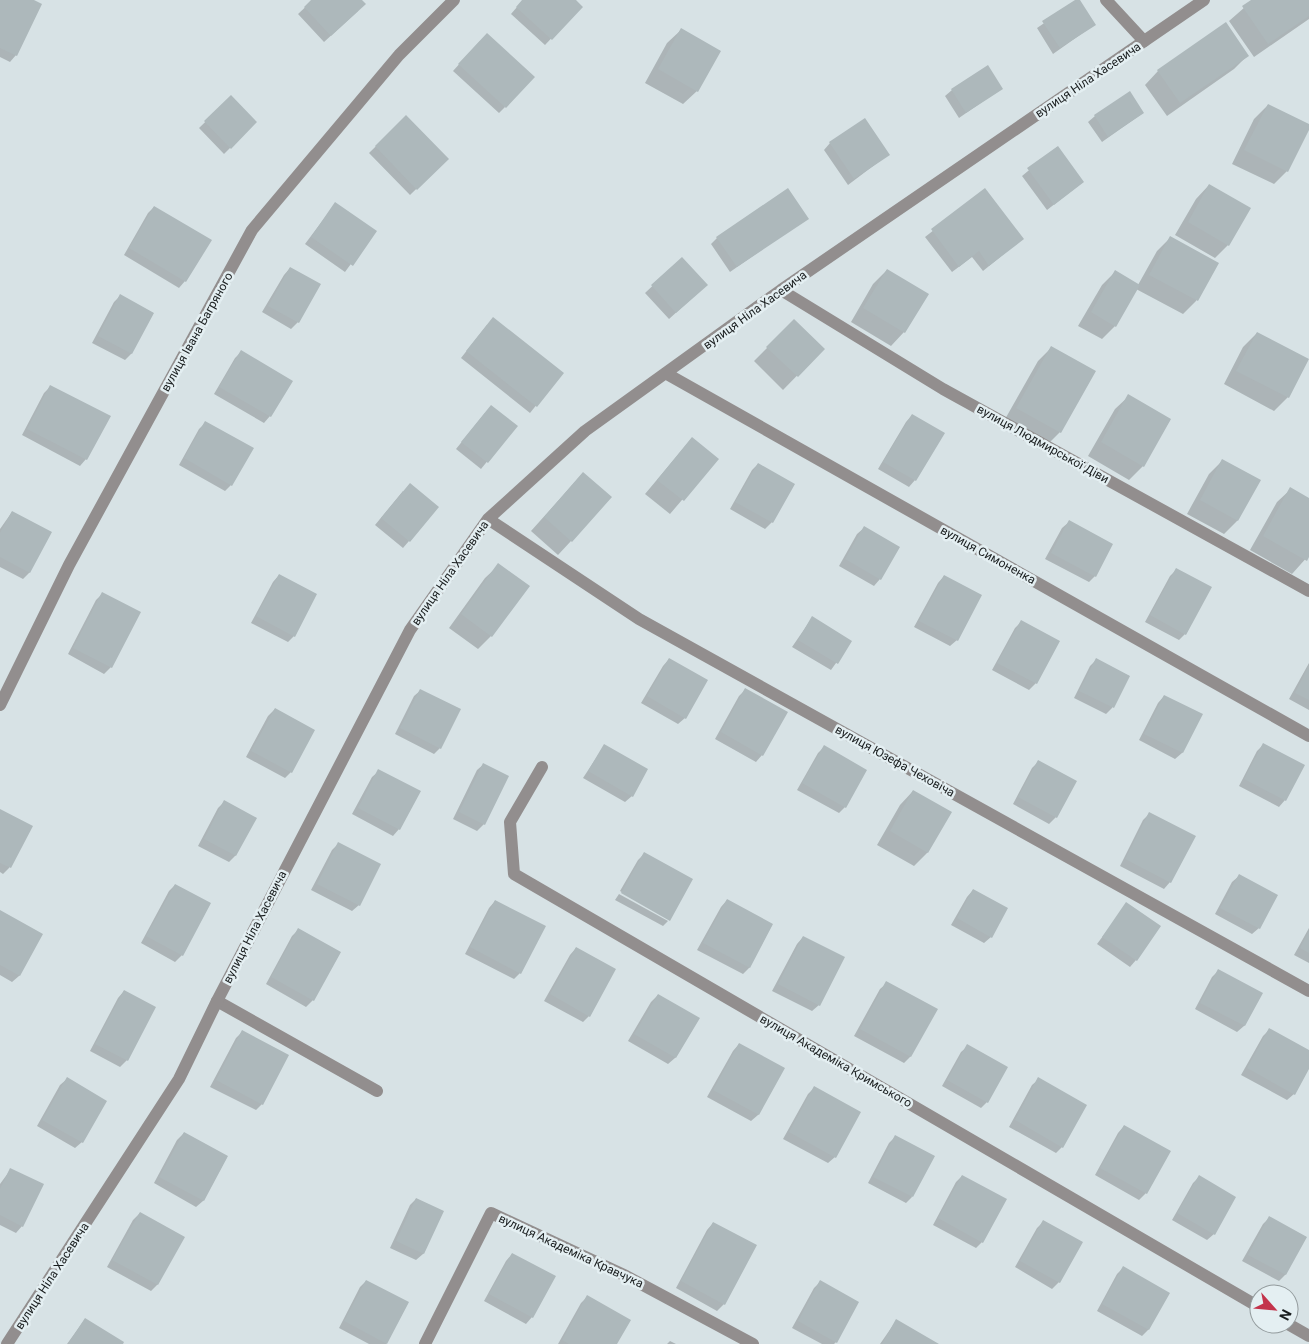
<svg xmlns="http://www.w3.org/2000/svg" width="1309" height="1344" font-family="Roboto,sans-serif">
<rect width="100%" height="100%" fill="#d7e2e5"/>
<path fill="#0003" d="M0 0H31L16 55 10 62 0 57Z
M313 0H360L358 11 324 42 298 14Z
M523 0H574L581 7 545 45 511 14Z
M1078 0 1094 25 1053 54 1037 28Z
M1253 0H1309V19L1254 57 1229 21Z
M681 30 697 91 683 104 645 83 667 43Z
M480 41 505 107 499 113 453 71Z
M1247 56 1234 69 1167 116 1145 85 1158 71Z
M1002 88 959 118 945 96 952 90Z
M231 97 256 122 224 154 199 128Z
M1268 105 1309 126 1287 171 1274 184 1232 164 1254 119Z
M1143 113 1102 142 1088 122 1095 116Z
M406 117 447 159 410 195 369 153Z
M830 143 889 154 848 185 824 150Z
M1057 147 1083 182 1047 210 1022 176Z
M1209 185 1228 245 1215 258 1175 235 1196 199Z
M985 190 1022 239 983 271 972 257 952 272 925 237Z
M335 204 375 231 345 272 305 244Z
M154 207 185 281 179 288 124 255 148 213Z
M807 218 730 272 711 244 717 238Z
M1170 238 1217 263 1196 301 1183 314 1136 289 1115 326 1102 339 1078 326 1102 285 1115 272 1138 285 1157 251Z
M682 258 700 291 669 319 645 293Z
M290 268 319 285 298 322 291 329 262 312 284 275Z
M887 270 904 332 891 346 851 322 873 284Z
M120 296 153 313 131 354 125 360 92 343 114 302Z
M794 321 823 349 783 390 754 361Z
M487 325 562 373 530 413 461 358Z
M1257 333 1288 397 1274 411 1224 384 1243 347Z
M1052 347 1060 432 1046 446 1004 421 1038 361Z
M241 352 270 416 264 423 214 394 235 358Z
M51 386 86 459 80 466 22 435 44 393Z
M1129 396 1170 420 1143 466 1129 480 1088 456 1115 409Z
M485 413 516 426 481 469 456 449Z
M912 415 915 480 909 487 878 469 906 422Z
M206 422 231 485 225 491 179 465 199 429Z
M692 438 717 459 670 514 645 494Z
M1222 461 1259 481 1237 521 1224 534 1187 514 1209 474Z
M758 464 793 484 772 522 765 529 730 509 752 470Z
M583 473 571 541 558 555 531 531Z
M1291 489 1309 499V555L1292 574 1250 550 1277 502Z
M403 491 409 541 403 548 375 525Z
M12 512 50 532 29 573 23 579 0 567V529Z
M1069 522 1095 576 1089 582 1045 559 1062 528Z
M864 528 880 579 874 586 839 566 857 534Z
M499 565 491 636 478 649 449 628 485 578Z
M1176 570 1185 634 1179 640 1145 622 1170 576Z
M279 575 294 636 288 642 251 623 273 582Z
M944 576 957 640 950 646 914 627 938 583Z
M103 593 111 667 104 674 68 654 96 600Z
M812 618 851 642 831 670 792 647Z
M1021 622 1058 641 1036 683 1029 690 992 670 1015 628Z
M669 659 685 718 678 724 641 703 663 666Z
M1096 660 1129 676 1112 708 1106 714 1074 698 1090 666Z
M1309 663V710L1289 699Z
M746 689 762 755 756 762 715 739 739 696Z
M421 690 440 748 434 754 395 734 414 696Z
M1164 696 1201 715 1182 753 1175 759 1139 740 1158 703Z
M275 709 291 772 285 778 246 757 268 716Z
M1263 745 1285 800 1279 807 1239 786 1257 751Z
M604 746 632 796 625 802 583 778Z
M824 747 845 807 839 813 797 790 818 753Z
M1039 761 1056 817 1049 824 1013 804 1032 768Z
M484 764V824L477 831 453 819 477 770Z
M379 771 399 829 393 836 352 814 372 777Z
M913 791 950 813 927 853 914 866 877 845 900 805Z
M224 802 255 818 235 856 229 862 198 846 218 808Z
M0 810 31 827 9 868 3 874 0 872Z
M1149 814 1170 882 1164 889 1120 866 1143 820Z
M338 844 359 905 352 911 311 890 332 850Z
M644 854 669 918 620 891 638 860Z
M1239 876 1259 928 1252 934 1215 914 1232 882Z
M175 885 210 904 182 955 175 962 141 943 169 891Z
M973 890 991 937 984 943 951 925 967 897Z
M619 894 668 921 663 926 615 900Z
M727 900 772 925 749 968 743 974 697 950 721 907Z
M495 901 520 973 514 979 465 954 489 908Z
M1127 904 1136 960 1130 967 1097 944Z
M0 912 41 935 19 976 12 982 0 975Z
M1309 928V963L1294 955Z
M298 930 340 953 313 1000 306 1007 266 984 292 936Z
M803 937 819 1005 812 1011 772 991 797 944Z
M576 948 589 1016 583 1022 544 1001 570 955Z
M1218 971 1261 994 1244 1026 1237 1032 1195 1009 1212 977Z
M887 983 936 1010 910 1057 904 1063 854 1036 880 989Z
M124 991 127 1060 120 1067 90 1051 118 998Z
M658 995 698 1019 675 1058 668 1064 628 1041 651 1002Z
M1269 1030 1309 1052V1066L1294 1094 1287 1100 1241 1075 1263 1036Z
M242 1032 262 1104 256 1110 210 1087 236 1038Z
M739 1044 783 1068 758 1115 751 1121 707 1097 733 1051Z
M968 1046 987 1102 981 1108 942 1086 961 1052Z
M67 1079 82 1142 75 1148 37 1126 60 1085Z
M1039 1079 1062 1147 1056 1153 1009 1127 1032 1085Z
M814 1088 835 1157 828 1163 783 1139 808 1094Z
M1124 1126 1169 1151 1146 1193 1139 1200 1095 1175 1118 1133Z
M184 1133 227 1157 203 1201 196 1207 154 1183 177 1140Z
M895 1137 912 1197 906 1203 868 1183 889 1143Z
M11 1169 22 1226 16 1233 0 1225V1184Z
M962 1176 982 1242 976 1248 933 1225 956 1182Z
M1199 1177 1214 1234 1207 1240 1172 1220 1193 1183Z
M416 1199 442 1211 423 1254 416 1260 390 1248 410 1205Z
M140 1213 183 1238 157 1285 151 1291 107 1267 133 1220Z
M1269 1218 1306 1237 1285 1275 1279 1281 1242 1261 1263 1224Z
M1043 1222 1081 1243 1059 1282 1052 1289 1015 1267 1037 1228Z
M713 1223 724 1304 717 1311 676 1288 707 1230Z
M512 1254 532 1317 526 1324 484 1301 506 1261Z
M1123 1268 1168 1293 1148 1330 1142 1336 1097 1311 1117 1274Z
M366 1281 408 1303 386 1344H369L339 1328 360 1287Z
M820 1282 836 1342 834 1344H822L792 1328 814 1288Z
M587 1297 616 1344H558L581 1303Z
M85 1319 122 1344H67Z
M896 1321 936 1344H880Z
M670 1341 676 1344H667Z"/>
<path fill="#adb8bb" d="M0 0H34L42 4 17 56 0 48Z
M311 0H362L366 4 331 36 304 7Z
M522 0H576L583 7 552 40 516 7Z
M1075 0H1080L1096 25 1060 48 1042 21Z
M1251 0H1309V16L1268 44 1242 6Z
M1226 22 1249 56 1180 103 1157 70Z
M681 28 721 51 698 92 658 69Z
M487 33 535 77 506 108 458 64Z
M988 65 1003 89 966 113 951 89Z
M1130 91 1144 113 1108 137 1094 115Z
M231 95 257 122 231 149 204 121Z
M1268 104 1309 124V130L1288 172 1244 150Z
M406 115 449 159 417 190 375 146Z
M865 118 890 155 854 179 829 142Z
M1058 146 1084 182 1054 205 1027 168Z
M1209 184 1251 208 1229 246 1188 222Z
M788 188 809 219 737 267 716 237Z
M985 188 1024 239 989 266 979 251 959 267 931 229Z
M335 202 377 231 353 266 311 237Z
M154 206 212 240 186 282 129 248Z
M1170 236 1219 263 1198 301 1149 275Z
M682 257 708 285 676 313 651 285Z
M290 267 321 284 299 323 268 306Z
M887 269 929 294 905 333 863 308Z
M1115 270 1140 285 1116 327 1091 312Z
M120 294 154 313 132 354 98 336Z
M493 317 564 373 537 407 466 351Z
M794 319 825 349 798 377 766 347Z
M1257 332 1309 359 1289 398 1236 371Z
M1051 346 1096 371 1061 433 1016 408Z
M241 350 293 381 271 417 219 387Z
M50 385 111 416 87 460 27 429Z
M1128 394 1171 419 1144 467 1101 442Z
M491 405 518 426 488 463 461 442Z
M912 414 945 433 916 481 883 462Z
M205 421 254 448 232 486 184 458Z
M692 437 719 459 684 501 657 480Z
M1222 459 1261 480 1238 521 1200 500Z
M758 463 795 484 773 523 735 502Z
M583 472 612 497 572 542 544 517Z
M410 483 439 507 410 542 381 518Z
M1290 487 1309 498V557L1307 561 1263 536Z
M12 511 52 532 30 573 0 557V533Z
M1069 520 1113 544 1096 577 1051 553Z
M864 526 900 547 881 580 845 559Z
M498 563 530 586 492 637 461 614Z
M1176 568 1212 587 1186 635 1150 615Z
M279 574 317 594 295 637 256 616Z
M944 575 982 595 958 641 919 621Z
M102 592 141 612 112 668 73 648Z
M812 616 852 641 838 664 798 640Z
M1021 620 1060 641 1037 684 997 663Z
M669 658 708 680 686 719 647 696Z
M1096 658 1130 676 1114 708 1079 691Z
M1309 665V700L1295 693Z
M745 688 788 712 763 756 721 732Z
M420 689 461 709 441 749 400 728Z
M1164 695 1203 714 1183 753 1144 734Z
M275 708 315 730 292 773 251 751Z
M1263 743 1305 765 1286 801 1244 779Z
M604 744 648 769 633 797 588 771Z
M824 745 867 770 846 808 802 783Z
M1038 760 1077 781 1057 818 1018 797Z
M483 763 509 776 485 825 459 812Z
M378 769 421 791 400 830 358 808Z
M913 790 952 812 928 853 890 831Z
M224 800 257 818 236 856 204 839Z
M0 809 33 826 11 868 0 863Z
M1149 812 1196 836 1171 883 1125 859Z
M338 842 381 864 360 906 317 884Z
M644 852 693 879 670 921 621 893Z
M1239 874 1278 895 1260 929 1220 908Z
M175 884 211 903 183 956 146 936Z
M973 889 1008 908 992 938 957 918Z
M727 899 773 924 750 968 703 943Z
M495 900 546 926 521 974 470 947Z
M1126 902 1161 926 1137 961 1102 937Z
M0 910 43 934 20 976 0 965Z
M298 928 341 952 314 1001 271 977Z
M1309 931V953L1300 948Z
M803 936 845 957 820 1006 778 984Z
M576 947 616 969 590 1017 550 994Z
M1218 969 1263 993 1245 1026 1200 1003Z
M886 981 938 1009 911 1057 860 1029Z
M124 990 156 1007 128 1061 95 1044Z
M658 994 700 1018 676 1058 634 1034Z
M1269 1028 1309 1050V1069L1295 1095 1247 1068Z
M242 1030 289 1055 263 1105 216 1080Z
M739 1043 785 1068 759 1115 713 1090Z
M967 1044 1008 1067 988 1103 947 1080Z
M67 1077 107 1101 83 1143 42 1120Z
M1038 1077 1087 1105 1063 1148 1015 1120Z
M814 1086 861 1112 836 1158 789 1132Z
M1124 1125 1171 1151 1147 1194 1100 1168Z
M184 1132 228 1156 204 1201 159 1177Z
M895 1135 935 1156 913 1197 873 1177Z
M10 1168 44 1184 23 1227 0 1215V1189Z
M962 1175 1007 1199 983 1243 938 1218Z
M1199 1175 1236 1197 1215 1235 1177 1213Z
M416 1198 444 1211 424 1254 396 1241Z
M140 1212 185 1237 158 1285 112 1260Z
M1269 1216 1307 1237 1286 1275 1248 1255Z
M1043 1220 1083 1242 1060 1283 1020 1261Z
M713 1222 757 1245 725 1305 681 1281Z
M512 1253 556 1276 533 1318 489 1294Z
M1123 1266 1170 1293 1149 1330 1102 1304Z
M366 1280 409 1302 387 1344 344 1321Z
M820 1280 859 1302 837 1343 798 1321Z
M587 1295 631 1320 617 1344H569L562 1340Z
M85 1318 124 1342 123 1344H68Z
M896 1319 939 1344H882Z"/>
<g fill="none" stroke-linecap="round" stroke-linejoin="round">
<path stroke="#928e8e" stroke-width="12" d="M1106 0 1144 41
M217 1001 377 1091"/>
<path stroke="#928e8e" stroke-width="12" d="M781 290 943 389 1309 591
M667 374 1309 736
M488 519 639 619 1309 991
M0 705 69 565 252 230 399 55 454 0
M542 767 510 822 514 874 1259 1307
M1288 1324 1309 1336
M7 1344 179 1079 217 1001 410 630 488 519 585 431 781 290 1204 0
M425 1344 491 1213 626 1276 753 1344"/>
</g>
<g text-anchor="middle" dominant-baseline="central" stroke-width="5" stroke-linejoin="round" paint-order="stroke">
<g font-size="12" fill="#191d1e" stroke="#e4eff2">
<text transform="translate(1088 80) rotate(-34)">вулиця Ніла Хасевича</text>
<text transform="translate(755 310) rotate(-36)">вулиця Ніла Хасевича</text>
<text transform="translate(197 332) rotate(-61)">вулиця Івана Багряного</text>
<text transform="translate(1043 444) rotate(29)">вулиця Людмирської Діви</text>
<text transform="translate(988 555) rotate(29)">вулиця Симоненка</text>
<text transform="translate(450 573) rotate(-55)">вулиця Ніла Хасевича</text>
<text transform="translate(895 761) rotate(29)">вулиця Юзефа Чеховіча</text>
<text transform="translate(255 927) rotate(-63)">вулиця Ніла Хасевича</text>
<text transform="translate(836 1061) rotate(30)">вулиця Академіка Кримського</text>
<text transform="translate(571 1251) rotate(25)">вулиця Академіка Кравчука</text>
<text transform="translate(52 1276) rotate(-57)">вулиця Ніла Хасевича</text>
</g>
</g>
<g transform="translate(1274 1309) rotate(117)"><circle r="24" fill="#e4eff2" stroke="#939b9d"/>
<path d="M0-4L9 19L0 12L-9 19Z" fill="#c3334b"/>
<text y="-8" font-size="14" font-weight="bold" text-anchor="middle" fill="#191d1e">N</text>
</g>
</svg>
